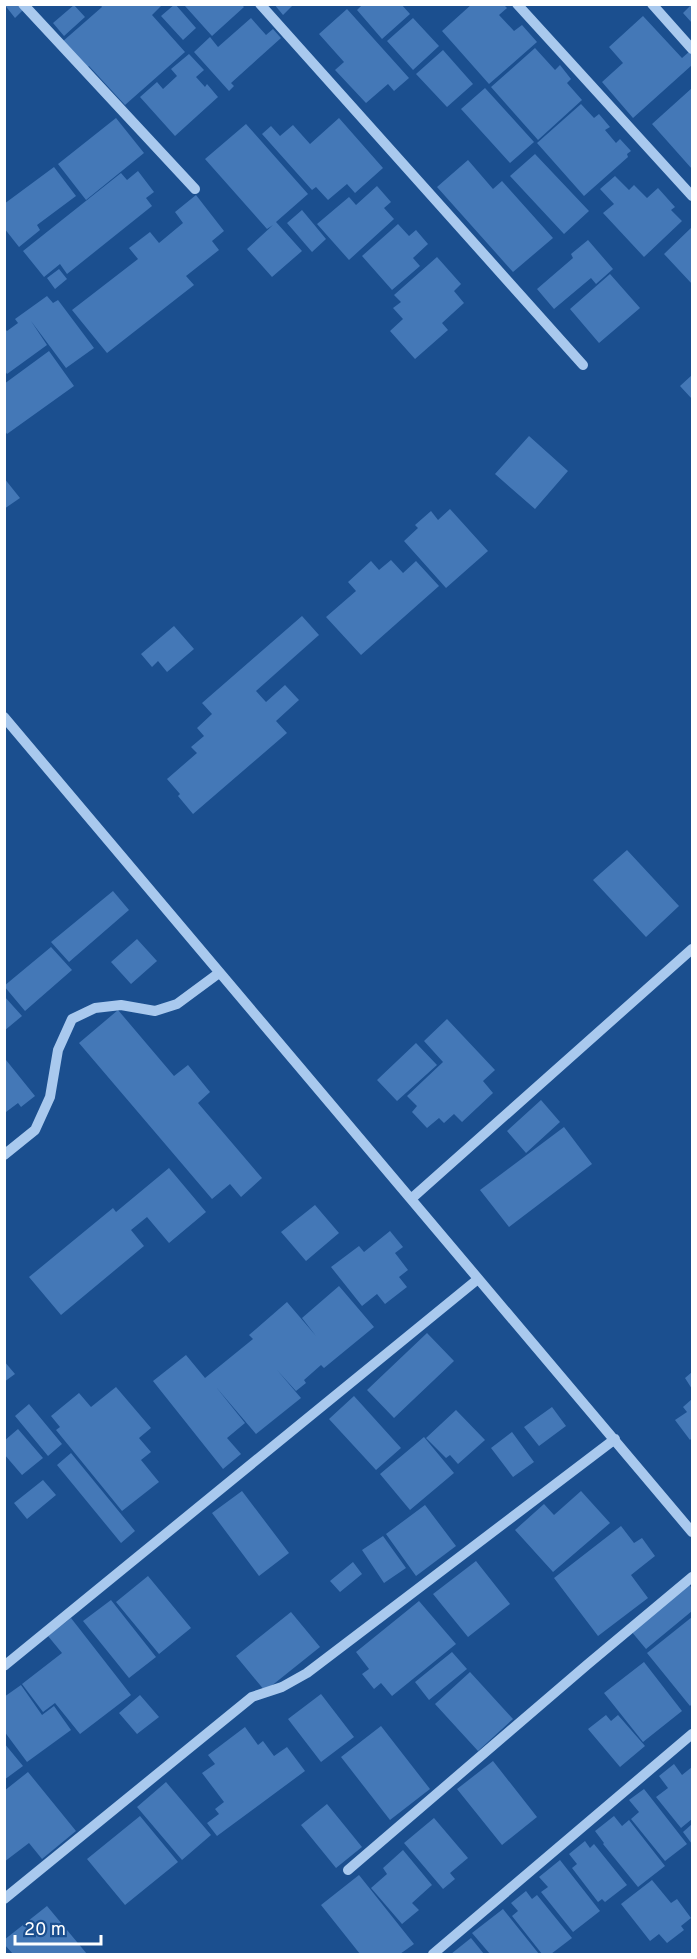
<svg xmlns="http://www.w3.org/2000/svg" width="697" height="1959" font-family="Overpass,sans-serif">
<rect width="100%" height="100%" fill="#1b4f8f"/>
<path fill="#4478b7" d="M4 4H17L23 10 15 18Z
M100 4H160L161 6 152 15 185 52 125 105 89 66 86 69 62 42 102 7Z
M175 4 196 28 183 40 161 16Z
M187 4H241L244 7 212 36 185 6Z
M274 4H294L283 15Z
M363 4H401L410 14 382 39 357 10Z
M472 4H503L507 8 499 15 514 31 522 25 537 42 489 84 442 31Z
M692 4V23L683 13Z
M74 5 85 17 64 36 53 23Z
M347 9 409 78 394 91 388 84 366 103 335 70 344 62 319 34Z
M643 16 682 58 690 51 692 55V65L633 118 602 82 623 63 609 47Z
M251 18 266 35 273 29 281 38 231 83 234 86 229 91 194 52 210 37 218 47Z
M413 18 439 46 413 70 387 41Z
M535 48 555 70 560 65 571 79 567 83 582 100 538 140 491 87Z
M443 50 473 84 447 107 416 74Z
M189 54 204 70 196 77 205 87 207 84 218 97 175 136 140 97 157 82 163 89 177 76 171 69Z
M485 88 534 142 510 163 461 109Z
M692 88V169L652 124Z
M581 104 594 118 599 114 610 127 605 130 616 143 620 139 631 151 627 154 628 157 584 196 537 143Z
M116 118 144 153 86 200 58 164Z
M339 118 383 168 355 193 347 184 328 200 316 187 312 190 262 134 271 126 280 136 293 125 310 144Z
M246 124 308 194 276 222 302 251 272 277 247 249 273 225 267 229 205 159Z
M535 154 589 211 564 234 510 176Z
M468 160 493 189 502 181 553 238 513 272 437 187Z
M54 167 76 196 37 225 40 230 19 247 4 228V204Z
M138 171 154 192 146 198 152 206 67 274 60 264 44 277 23 251 121 173 127 180Z
M615 176 629 190 634 185 647 198 658 188 675 207 671 210 682 221 644 257 603 213 614 204 600 189Z
M377 186 391 202 384 208 394 219 349 260 317 224 349 197 356 205Z
M196 195 224 231 212 241 219 250 186 276 194 285 107 353 72 310 138 259 129 248 150 232 159 243 183 223 175 212Z
M302 210 326 239 312 252 287 223Z
M398 224 409 236 416 230 428 244 413 258 420 266 392 290 362 256Z
M692 227V284L664 254Z
M588 240 613 269 596 284 591 278 554 309 537 289 573 258 571 254Z
M437 257 461 284 454 291 464 303 442 323 448 330 415 359 390 331 403 319 393 308 401 302 394 295Z
M59 269 67 279 55 289 47 278Z
M610 274 640 308 599 343 570 309Z
M47 296 53 303 58 300 94 348 66 368 31 321 47 345 7 374 4 370V328L7 331 18 323 15 319Z
M49 351 74 386 7 434 4 430V384Z
M692 375V399L680 386Z
M529 436 568 471 535 509 495 474Z
M4 478 20 498 4 509Z
M450 509 488 551 446 588 404 541 418 528 415 525 431 511 438 520Z
M391 560 403 573 416 561 439 586 361 655 326 617 356 591 348 582 371 561 379 570Z
M302 616 319 635 256 691 266 702 285 685 299 700 276 721 287 733 193 814 178 796 180 794 167 779 197 753 191 747 204 736 197 728 212 714 202 703Z
M174 626 194 649 167 672 158 661 152 667 141 654Z
M627 850 679 906 646 937 593 880Z
M113 891 129 910 69 962 51 942Z
M137 939 157 961 131 984 111 962Z
M51 947 72 970 25 1011 4 986Z
M4 996 22 1016 4 1031Z
M118 1010 174 1076 188 1065 210 1092 198 1103 262 1178 241 1197 230 1184 212 1199 79 1043Z
M447 1019 495 1070 483 1081 493 1093 462 1122 454 1114 444 1123 439 1118 427 1128 412 1112 417 1106 407 1096 443 1062 424 1041Z
M416 1043 437 1065 397 1101 377 1080Z
M6 1060 35 1096 21 1107 18 1103 6 1112 4 1061Z
M541 1100 560 1122 526 1153 507 1131Z
M564 1127 592 1164 509 1227 480 1190Z
M169 1168 206 1212 169 1243 147 1217 131 1230 144 1246 61 1315 29 1277 113 1208 116 1212Z
M315 1205 339 1233 306 1261 281 1232Z
M390 1231 403 1247 395 1253 408 1270 399 1277 407 1287 385 1304 377 1294 362 1306 331 1267 359 1246 364 1252Z
M339 1286 374 1327 324 1368 321 1365 304 1380 306 1383 296 1391 277 1370 301 1398 256 1434 216 1387 245 1423 227 1438 241 1454 223 1469 153 1381 186 1355 205 1378 253 1339 249 1335 287 1302 316 1336 302 1318Z
M427 1333 454 1361 394 1418 367 1390Z
M4 1361 15 1374 4 1382Z
M692 1372V1389L685 1378Z
M116 1387 151 1428 139 1438 151 1452 141 1460 159 1482 122 1511 56 1430 60 1427 51 1416 79 1393 91 1407Z
M354 1396 401 1448 376 1470 329 1419Z
M692 1399V1438L690 1440 675 1420 687 1412 683 1407Z
M29 1404 62 1444 48 1456 15 1416Z
M552 1407 566 1426 539 1446 524 1427Z
M456 1410 485 1440 458 1464 450 1455 446 1458 426 1438Z
M18 1429 43 1458 22 1475 4 1454V1441Z
M512 1432 534 1462 513 1477 491 1448Z
M424 1437 454 1473 410 1510 380 1474Z
M71 1453 135 1531 121 1543 57 1465Z
M43 1480 56 1495 27 1519 14 1503Z
M242 1491 289 1553 259 1576 212 1513Z
M581 1491 610 1523 553 1572 515 1530 544 1504 554 1515Z
M425 1505 456 1546 416 1576 386 1534Z
M621 1526 634 1543 642 1538 655 1556 631 1575 648 1598 598 1636 554 1578Z
M383 1536 406 1568 384 1583 362 1550Z
M476 1561 510 1604 468 1637 433 1594Z
M353 1562 362 1574 340 1592 330 1581Z
M148 1576 191 1628 159 1654 116 1602Z
M689 1584 692 1589V1611L646 1649 631 1631Z
M111 1600 156 1657 129 1678 83 1621Z
M419 1601 456 1644 392 1696 381 1683 374 1689 362 1674 369 1669 356 1652Z
M291 1612 320 1647 265 1691 236 1656Z
M692 1617V1704L690 1706 647 1653Z
M71 1618 131 1695 80 1734 55 1703 43 1712 22 1684 62 1653 48 1636Z
M452 1652 467 1669 429 1700 415 1682Z
M644 1662 682 1711 643 1742 604 1693Z
M470 1672 513 1719 478 1751 435 1704Z
M21 1685 42 1715 54 1706 71 1730 27 1762 4 1731V1697Z
M321 1694 354 1737 321 1762 288 1719Z
M140 1695 159 1717 137 1734 119 1713Z
M606 1715 611 1721 618 1715 645 1746 620 1767 588 1729Z
M381 1726 430 1789 390 1820 341 1757Z
M245 1727 258 1745 263 1741 274 1756 287 1747 305 1771 217 1836 207 1823 219 1814 215 1809 224 1802 202 1773 215 1764 208 1755Z
M4 1743 23 1766 4 1780Z
M493 1761 537 1817 502 1845 457 1789Z
M674 1764 682 1775 692 1767V1819L681 1828 656 1797 668 1788 659 1776Z
M28 1772 76 1831 42 1859 29 1843 4 1862V1791Z
M166 1782 211 1835 182 1860 137 1807Z
M644 1789 687 1844 665 1861 631 1819 639 1812 629 1800Z
M327 1804 362 1847 336 1868 301 1825Z
M140 1816 178 1862 125 1905 87 1859Z
M614 1816 622 1826 629 1820 665 1866 638 1887 603 1844 604 1843 595 1831Z
M434 1818 468 1858 450 1873 455 1879 443 1889 404 1843Z
M692 1824V1844L683 1832Z
M585 1841 590 1848 594 1844 627 1885 605 1902 602 1899 598 1902 572 1868 577 1864 569 1854Z
M403 1850 432 1885 412 1903 419 1910 402 1924 371 1888 387 1874 383 1868Z
M560 1860 600 1911 573 1932 541 1892 548 1887 539 1877Z
M359 1875 414 1944 400 1954H360L321 1905Z
M652 1880 671 1903 677 1899 691 1918 681 1926 684 1930 667 1943 659 1934 650 1941 621 1904Z
M526 1891 532 1899 537 1895 572 1938 551 1954H542L512 1916 518 1911 511 1903Z
M47 1906 87 1954H13L4 1944V1940Z
M503 1909 539 1954H490L472 1933Z
M471 1938 484 1954H451Z"/>
<g fill="none" stroke-linecap="round" stroke-linejoin="round">
<path stroke="#a9c9ee" stroke-width="10" d="M23 4 195 189
M260 4 583 365
M517 4 692 196
M652 4 692 49
M4 717 692 1532
M4 1155 35 1130 50 1097 58 1050 72 1019 95 1008 121 1005 155 1011 177 1004 219 973
M411 1199 692 949
M4 1666 478 1279
M348 1870 588 1664 692 1577
M4 1899 252 1697 282 1687 307 1673 615 1439
M433 1954 692 1734"/>
</g>
<rect width="697" height="1959" fill="none" stroke="#ffffff" stroke-width="12"/>
<path d="M15 1935v9h86v-9" fill="none" stroke="#ffffff" stroke-width="3"/>
<text x="24" y="1935" font-size="18" fill="#ffffff" stroke="#1b4f8f" stroke-width="4.5" paint-order="stroke">20 m</text>
</svg>
